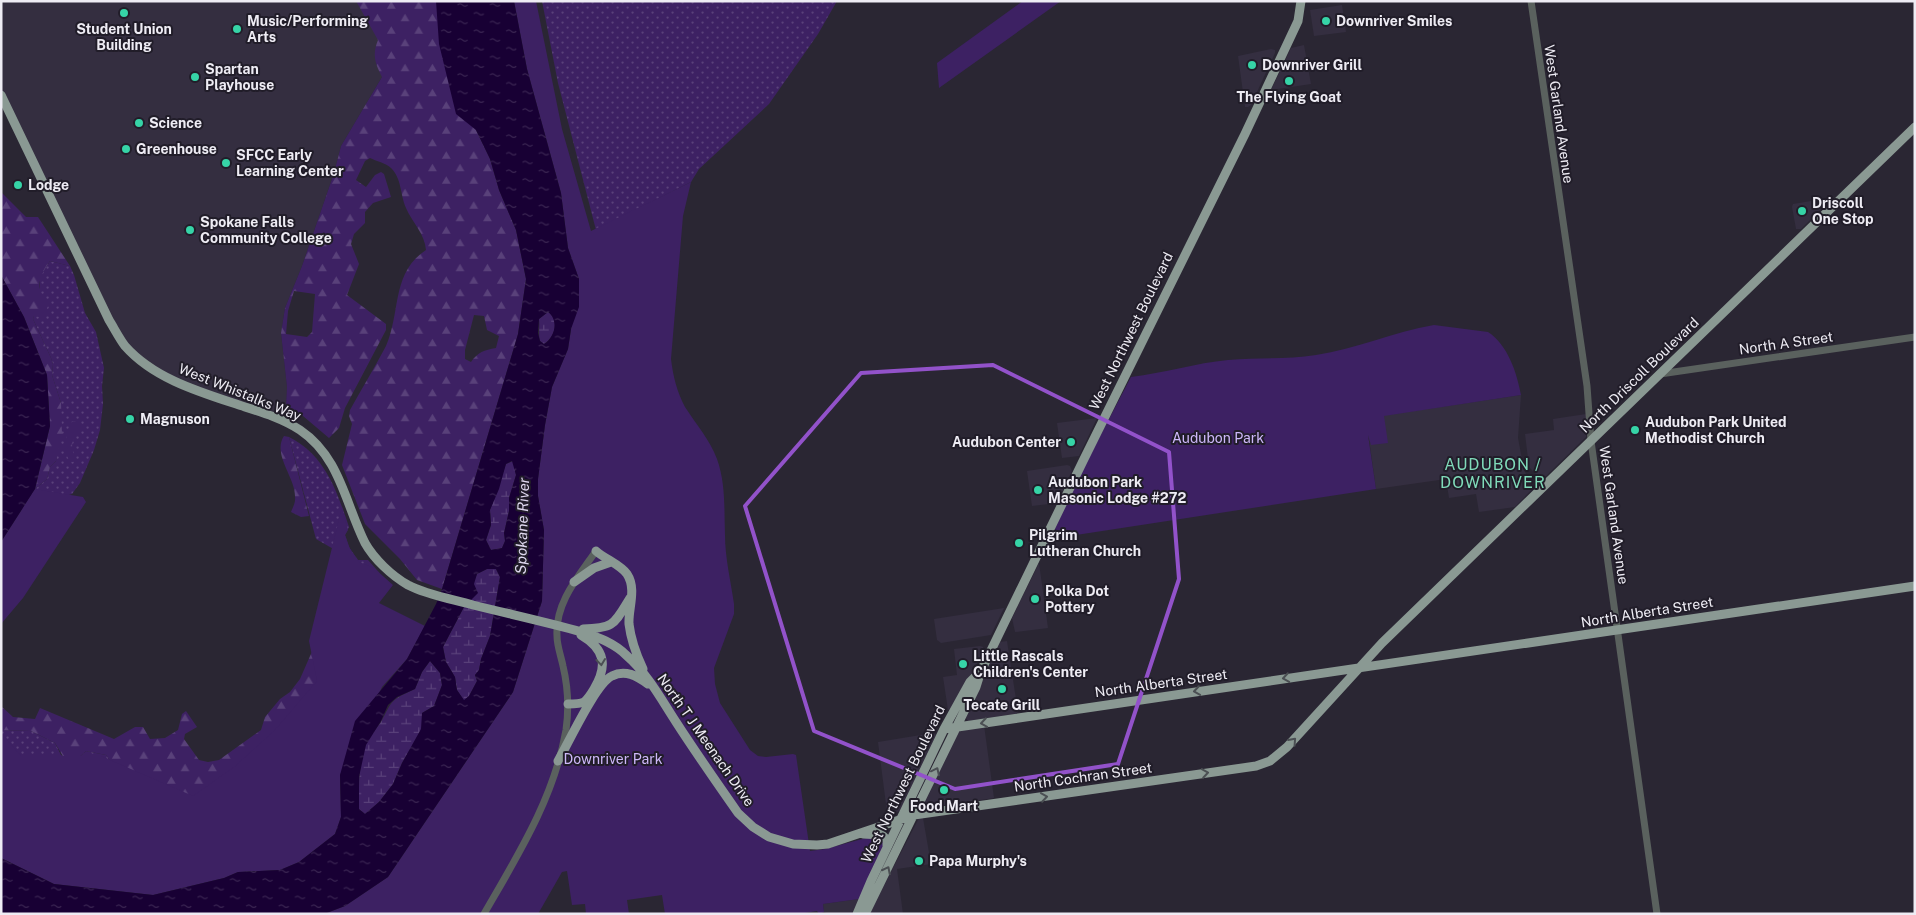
<svg xmlns="http://www.w3.org/2000/svg" width="1916" height="915" font-family="'Public Sans',sans-serif">
<defs>
<pattern id="grass-dots" width="8" height="8" patternUnits="userSpaceOnUse" patternTransform="scale(1.25)"><rect width="8" height="8" fill="#3d2163"/><path d="M2 2h.1M6 6h.1" fill="none" stroke="#59417a" stroke-width="1.8" stroke-linecap="round"/></pattern>
<pattern id="forest-firs" width="22" height="20" patternUnits="userSpaceOnUse" patternTransform="scale(1.25)"><rect width="22" height="20" fill="#3d2163"/><path d="M5 1l3.5 6h-7zM16 11l3.5 6h-7z" fill="#59417a"/></pattern>
<pattern id="wetland-marsh" width="20" height="14" patternUnits="userSpaceOnUse" patternTransform="scale(1.25)"><rect width="20" height="14" fill="#3d2163"/><path d="M1 5h8M5 5V1M11 12h8M15 12V8" fill="none" stroke="#59417a"/></pattern>
<pattern id="water-ripples" width="26" height="14" patternUnits="userSpaceOnUse" patternTransform="scale(1.25)"><rect width="26" height="14" fill="#180034"/><path d="M2 4q2-2 4 0t4 0M15 11q2-2 4 0t4 0" fill="none" stroke="#3a2552"/></pattern>
</defs>
<rect width="100%" height="100%" fill="#2a2633"/>
<path fill="#342e40" d="M1 1H368L378 15 382 77 341 146 334 173 302 266 285 308 281 333 287 387 286 413 281 418 171 379 125 345 1 95Z
M1342 5 1346 32 1314 36 1310 10Z
M1304 45 1311 84 1271 90 1291 48Z
M1271 49 1275 50V53L1251 105 1248 107H1245L1238 56Z
M1823 199 1826 201V204L1801 229H1796L1792 207 1793 204Z
M1521 395 1518 438 1524 470 1533 488 1515 507 1479 512 1476 494 1449 498 1446 479 1376 489 1366 418Z
M1586 414V437L1546 476 1539 477 1529 467 1525 434 1554 430 1553 419Z
M1097 418 1079 456 1062 458 1057 423Z
M1067 465 1070 466 1072 471 1057 503 1032 506 1027 471Z
M1039 563 1048 628 1015 632 1012 618Z
M1004 608 991 635 941 643 937 640 934 619Z
M1007 641 1018 712 1015 714 968 721 965 717 1000 642Z
M980 646 983 647 984 650 954 709 948 710 943 677 957 675 954 649Z
M984 725 994 798 921 809 958 731Z
M933 733 936 735 900 811 891 815 889 814 887 812 878 742Z
M919 818H923L931 864 897 869 903 914H869Z
M859 899 852 914H829L824 912 823 904Z"/>
<path fill="url(#grass-dots)" d="M542 1H837L818 34 769 104 699 169 691 182 596 230 558 83Z
M50 261 70 266 74 275 85 313 96 332 104 368 102 386 103 404 100 430 94 450 80 483 72 494 22 509 35 489 47 479 50 467 56 461 61 403 52 375 53 364 51 358 33 319 40 294V276Z
M289 437C325 455 337 491 349 527L345 535 350 549 358 560H368L384 578 316 539Z
M1 730 31 731 55 743 61 755 75 761 86 751 106 755 121 776 1 807Z"/>
<path fill="url(#forest-firs)" fill-rule="evenodd" d="M356 1H442L476 130 490 159 499 190 516 230 526 279 518 334 442 589 417 580 400 559 365 524 342 465 352 424 349 416 350 410C362 388 375 367 386 346 401 312 391 273 426 250 425 234 412 222 406 208 400 194 402 179 391 168 386 163 376 161 370 158L365 161 356 180 366 187 375 175 381 172 384 174 391 197 373 203 365 212V223L354 234 351 244 359 264 347 295 386 324V330L345 408 339 428 329 438 303 416 286 406 287 387 281 333 285 308 302 266 334 173 341 146 382 77C375 63 372 55 378 40ZM294 291 315 294 312 332 307 337 286 334 288 311ZM474 315 484 316 487 330 499 336 496 348C484 350 478 352 471 362L465 359V350Z
M1 192 26 217H38L70 266 50 261C38 279 35 287 48 306L45 313 40 317 34 316 33 319 51 358 53 364 52 375 61 403 62 435 56 461 50 467 47 479 35 489 50 426 47 375 24 317 1 275Z
M74 421 79 423 80 430C72 440 69 446 76 458L73 462 70 461C61 449 67 436 70 423Z
M284 436 289 437 309 516 301 517 291 512C293 507 296 502 295 496 295 477 272 454 284 436Z
M321 631 339 657 252 795 1 858 121 776 106 755 86 751 75 761 67 763 55 743 31 731 1 730V706L13 717 35 719 40 708 114 739 135 727H143L150 739 165 738 178 730 182 714 186 711 197 727 185 734 184 739 199 760 208 762 219 760 261 730 265 717 280 699 290 692 300 679Z"/>
<path fill="url(#wetland-marsh)" d="M548 312C560 320 555 337 544 344L540 341C538 333 540 327 539 319Z
M513 461 516 475 509 498V511L504 533 505 541 502 548 491 550 486 540 491 525 490 510 506 464Z
M487 569H496L500 577 490 636 481 659 479 670 475 675 477 681 469 696 464 701 457 690 455 677 446 662 443 647 464 607 477 574Z
M430 661 440 673 442 685 434 706 422 713V729L402 763 393 784 379 802 365 814 359 809C359 788 358 764 366 744 370 736 376 729 381 722 393 699 391 700 415 689L422 672Z"/>
<path fill="#3d2163" d="M514 1H536L562 129 591 231 691 182 683 216 671 359C673 376 677 392 685 407 696 424 710 440 717 459 726 484 724 510 725 535 725 558 731 582 734 604V614L714 668 715 684 720 703 750 750 758 756 766 757 793 754 796 755 810 851 825 849 877 835 885 842 859 899 823 904 824 912 819 914 817 911 799 914H665L662 895 627 900 629 914H586L585 904 572 905 567 871 562 872 538 914H324L345 906 388 877 513 692 542 601 544 530 538 496V479L545 425 552 387 568 349 579 279 568 248 561 193 527 69Z
M1023 1H1061L939 88 937 63Z
M1434 325 1488 332C1508 345 1517 373 1521 395L1384 416 1388 443 1371 445 1368 435 1376 489 1050 539 1086 463 1131 377C1164 373 1196 363 1228 360 1258 357 1287 360 1316 355 1356 349 1393 332 1434 325Z
M35 489 83 497 86 502 23 598 1 624V542Z
M342 507 348 530 345 535 349 547 359 562 374 568 393 585 379 603 425 626 407 659 382 687 340 775 341 817 335 834 299 862 280 870 238 872 224 878 153 895 54 884 1 858V733L21 756H101L193 796 234 767 274 731 317 681 309 641Z"/>
<path fill="url(#water-ripples)" fill-rule="evenodd" d="M436 1H514L527 69 561 193 568 248 579 279V307L571 329 568 349 552 387 545 425 538 479V496L544 530 542 601 513 692 388 877 345 906 324 914H1V858L54 884 153 895 224 878 238 872 280 870 299 862 335 834 341 817 340 775 355 721 407 659 436 604 442 589 518 334 526 279 516 230 499 190 490 159 476 130 456 114 439 44ZM548 312C559 320 555 337 544 344L540 341 538 333 539 319ZM512 461 516 475 509 498V511L504 533 505 541 502 548 491 550 486 540 491 525 490 510 499 489 506 464ZM487 569H496L500 577 490 636 481 659 479 670 475 675 477 681 469 696 464 700 457 690 455 677 446 662 443 647 464 607 478 593 474 584 477 574ZM430 661 440 673 442 685 434 706 422 713 421 729 402 763 393 784 379 802 365 814 359 809V777L366 745 381 721 388 705 397 697 415 689 422 672Z
M1 275 24 317 47 375 50 426 35 489 1 542Z"/>
<g fill="none" stroke-linecap="round" stroke-linejoin="round">
<path stroke="#5a615e" stroke-width="7" d="M1531 1 1587 386 1591 441 1657 914
M1660 374 1915 337
M484 914C518 855 554 798 566 730 569 709 568 687 563 666 561 656 557 646 557 636 555 603 578 577 596 551"/>
<path stroke="#8a9993" stroke-width="9" d="M1 95 109 320C114 328 119 338 125 346 155 380 203 393 245 407 264 413 283 419 300 430 340 457 345 503 365 543 374 559 392 576 408 585 427 595 452 599 473 605 509 614 546 622 582 632 598 637 614 643 626 655 647 673 661 699 676 722 696 753 717 783 738 813L753 827 769 837 793 844 817 845 828 844 914 815 1256 766 1270 761 1287 747 1382 643 1915 127
M596 551C605 559 621 565 627 574 637 589 628 609 629 624 631 641 636 654 643 669
M574 582 594 568 611 562
M583 629C615 628 614 624 630 598
M568 704C573 704 580 704 584 702 588 699 591 694 594 689 608 666 605 649 581 635
M944 729 1915 586
M558 761C568 744 596 683 612 676 625 669 637 676 648 684
M863 834 882 835 887 840V847
M857 914 871 881 944 729 970 682 979 673
M865 914 976 687 981 671 1083 461 1245 134 1298 21 1301 1"/>
</g>
<defs><path id="oneway-chevron" d="M-2-3.5L2.5 0L-2 3.5" fill="none" stroke-width="1.6" stroke-linecap="round" stroke-linejoin="round" transform="scale(1.25)"/></defs>
<g stroke="#4b4f53">
<use href="#oneway-chevron" transform="translate(601 662) rotate(83)"/>
<use href="#oneway-chevron" transform="translate(1286 678) rotate(171)"/>
<use href="#oneway-chevron" transform="translate(1197 691) rotate(172)"/>
<use href="#oneway-chevron" transform="translate(984 723) rotate(171)"/>
<use href="#oneway-chevron" transform="translate(1293 741) rotate(-48)"/>
<use href="#oneway-chevron" transform="translate(936 771) rotate(-64)"/>
<use href="#oneway-chevron" transform="translate(1205 773) rotate(-9)"/>
<use href="#oneway-chevron" transform="translate(1044 797) rotate(-8)"/>
<use href="#oneway-chevron" transform="translate(887 870) rotate(-63)"/>
</g>
<path fill="none" stroke="#9252ca" stroke-width="4" stroke-linejoin="round" d="M993 365 1169 452 1179 579 1118 764 955 789 814 731 745 506 861 373Z"/>
<g fill="#36d4a7" stroke="#211d29" stroke-width="2">
<circle cx="124" cy="13" r="5"/>
<circle cx="1326" cy="21" r="5"/>
<circle cx="237" cy="29" r="5"/>
<circle cx="1252" cy="65" r="5"/>
<circle cx="195" cy="77" r="5"/>
<circle cx="1289" cy="81" r="5"/>
<circle cx="139" cy="123" r="5"/>
<circle cx="126" cy="149" r="5"/>
<circle cx="226" cy="163" r="5"/>
<circle cx="18" cy="185" r="5"/>
<circle cx="1802" cy="211" r="5"/>
<circle cx="190" cy="230" r="5"/>
<circle cx="130" cy="419" r="5"/>
<circle cx="1635" cy="430" r="5"/>
<circle cx="1071" cy="442" r="5"/>
<circle cx="1038" cy="490" r="5"/>
<circle cx="1019" cy="543" r="5"/>
<circle cx="1035" cy="599" r="5"/>
<circle cx="963" cy="664" r="5"/>
<circle cx="1002" cy="689" r="5"/>
<circle cx="944" cy="790" r="5"/>
<circle cx="919" cy="861" r="5"/>
</g>
<g text-anchor="middle" dominant-baseline="central" stroke-width="4" stroke-linejoin="round" paint-order="stroke">
<g font-size="14" font-weight="bold" fill="#eeecf4" stroke="#211d29" text-anchor="start">
<text x="247" y="21">Music/Performing<tspan x="247" dy="16">Arts</tspan></text>
<text x="1336" y="21">Downriver Smiles</text>
<text x="124" y="29" text-anchor="middle">Student Union<tspan x="124" dy="16">Building</tspan></text>
<text x="1262" y="65">Downriver Grill</text>
<text x="205" y="69">Spartan<tspan x="205" dy="16">Playhouse</tspan></text>
<text x="1289" y="97" text-anchor="middle">The Flying Goat</text>
<text x="149" y="123">Science</text>
<text x="136" y="149">Greenhouse</text>
<text x="236" y="155">SFCC Early<tspan x="236" dy="16">Learning Center</tspan></text>
<text x="28" y="185">Lodge</text>
<text x="1812" y="203">Driscoll<tspan x="1812" dy="16">One Stop</tspan></text>
<text x="200" y="222">Spokane Falls<tspan x="200" dy="16">Community College</tspan></text>
<text x="140" y="419">Magnuson</text>
<text x="1645" y="422">Audubon Park United<tspan x="1645" dy="16">Methodist Church</tspan></text>
<text x="1061" y="442" text-anchor="end">Audubon Center</text>
<text x="1048" y="482">Audubon Park<tspan x="1048" dy="16">Masonic Lodge #272</tspan></text>
<text x="1029" y="535">Pilgrim<tspan x="1029" dy="16">Lutheran Church</tspan></text>
<text x="1045" y="591">Polka Dot<tspan x="1045" dy="16">Pottery</tspan></text>
<text x="973" y="656">Little Rascals<tspan x="973" dy="16">Children's Center</tspan></text>
<text x="1002" y="705" text-anchor="middle">Tecate Grill</text>
<text x="944" y="806" text-anchor="middle">Food Mart</text>
<text x="929" y="861">Papa Murphy's</text>
</g>
<g font-size="14" fill="#eeecf4" stroke="#211d29">
<text transform="translate(1559 114) rotate(82)">West Garland Avenue</text>
<text transform="translate(1131 331) rotate(-64)">West Northwest Boulevard</text>
<text transform="translate(1786 343) rotate(-8)">North A Street</text>
<text transform="translate(1639 375) rotate(-44)">North Driscoll Boulevard</text>
<text transform="translate(240 392) rotate(22)">West Whistalks Way</text>
<text transform="translate(1614 515) rotate(82)">West Garland Avenue</text>
<text transform="translate(1647 612) rotate(-9)">North Alberta Street</text>
<text transform="translate(1161 683) rotate(-8)">North Alberta Street</text>
<text transform="translate(706 740) rotate(55)">North T J Meenach Drive</text>
<text transform="translate(1083 777) rotate(-8)">North Cochran Street</text>
<text transform="translate(903 784) rotate(-64)">West Northwest Boulevard</text>
</g>
<g font-size="14" fill="#ceb8fa" stroke="#211d29">
<text x="1218" y="438">Audubon Park</text>
<text x="613" y="759">Downriver Park</text>
</g>
<g font-size="15" font-style="italic" fill="#ddd6ed" stroke="#211d29">
<text transform="translate(522 526) rotate(-88)">Spokane River</text>
</g>
<g font-size="16" letter-spacing="1" fill="#80dbba" stroke="#211d29">
<text x="1493" y="464">AUDUBON /<tspan x="1493" dy="18">DOWNRIVER</tspan></text>
</g>
</g>
<rect width="1916" height="915" fill="none" stroke="#eeecf4" stroke-width="5"/>
</svg>
